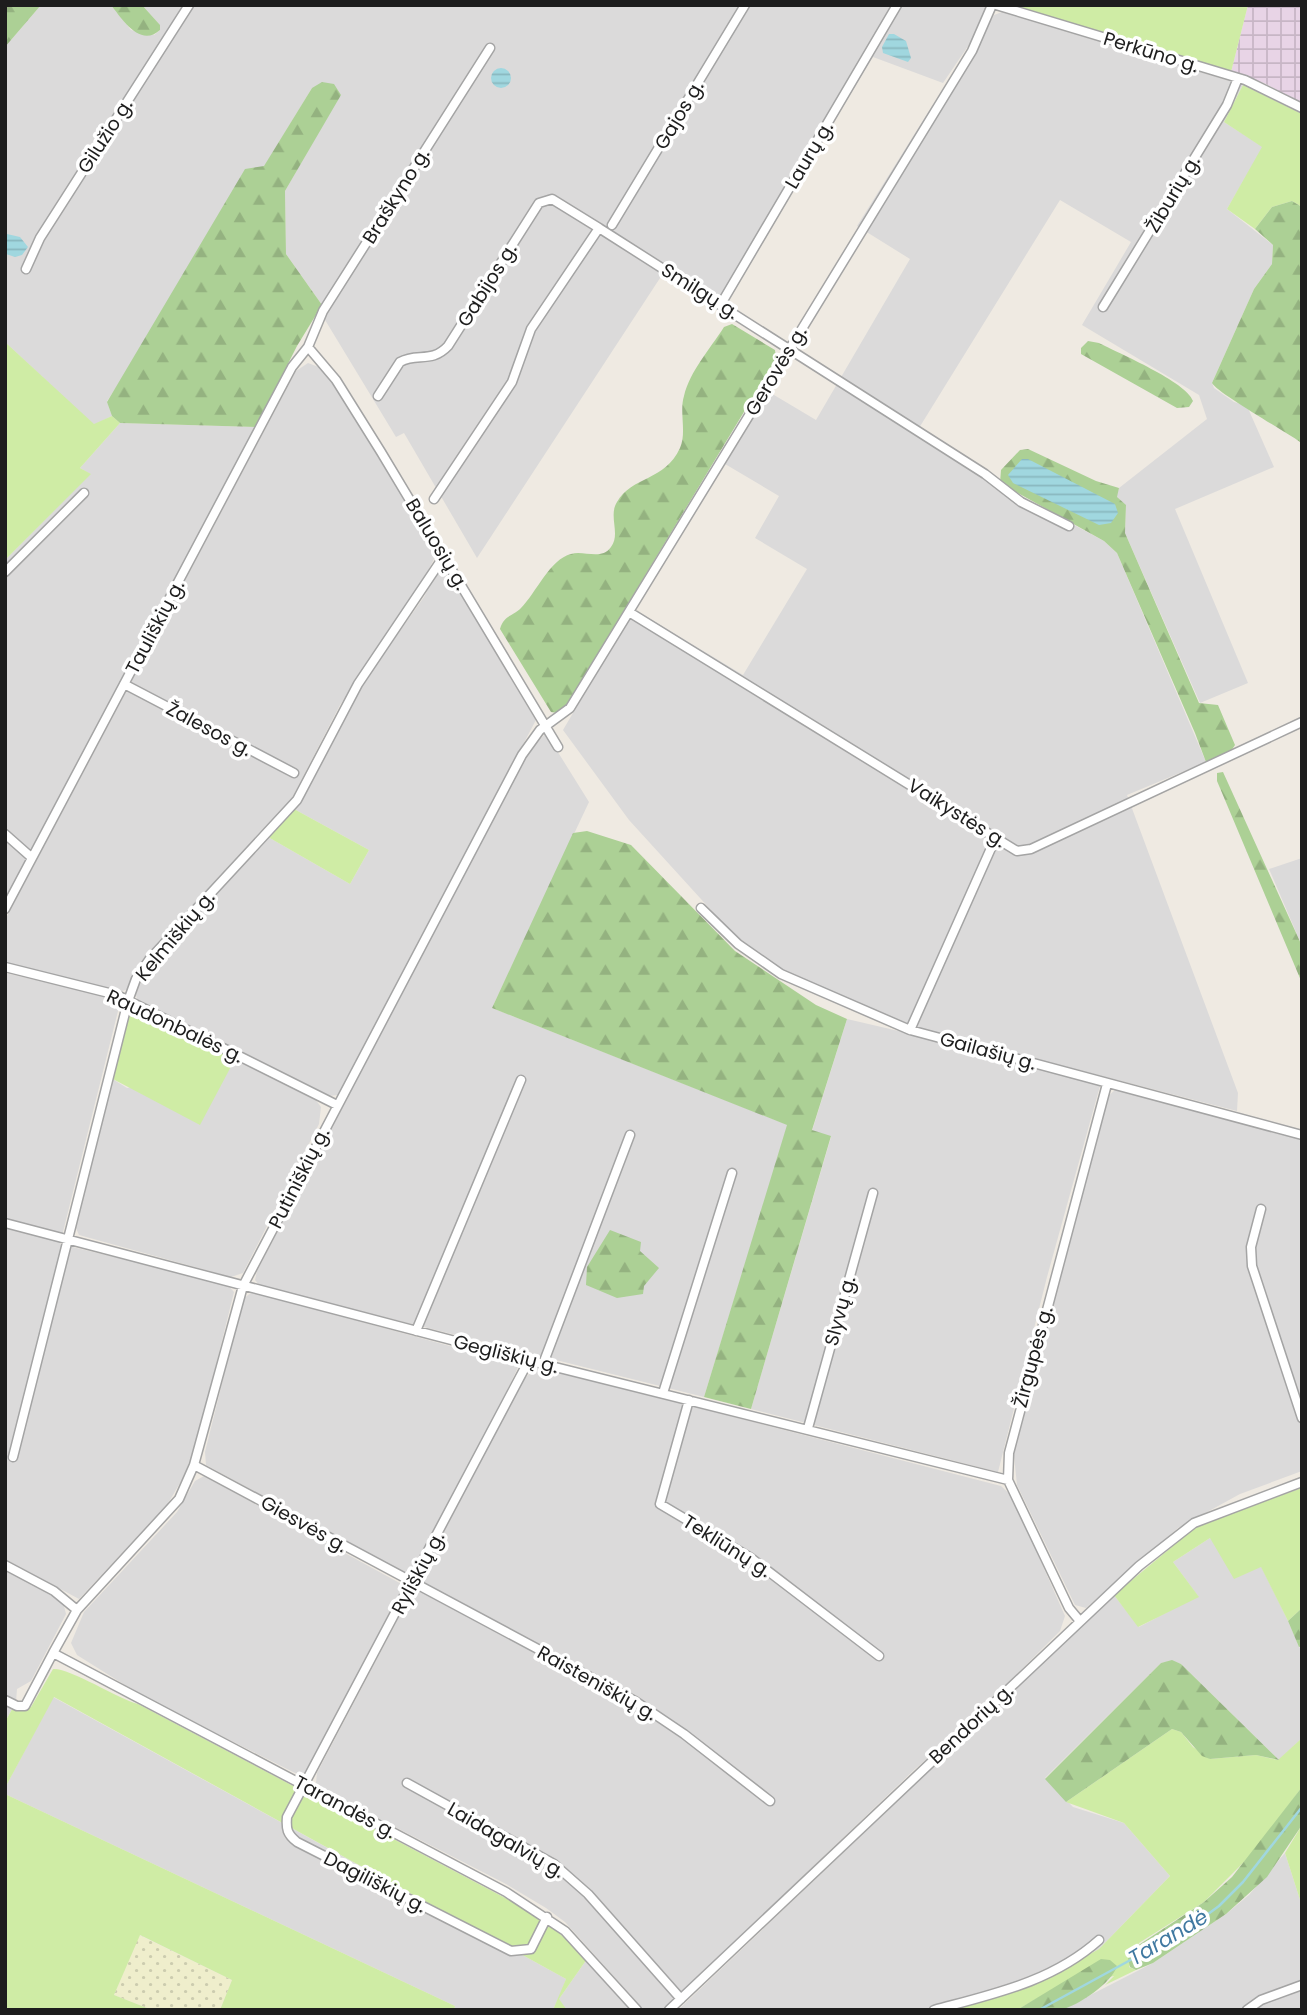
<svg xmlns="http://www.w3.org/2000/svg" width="1307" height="2015" font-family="Poppins,sans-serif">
<defs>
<pattern id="industrial-grid" width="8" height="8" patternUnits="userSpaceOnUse" patternTransform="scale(1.75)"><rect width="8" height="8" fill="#e8d4e6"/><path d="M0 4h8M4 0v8" fill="none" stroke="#c7b6c5"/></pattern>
<pattern id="farmland-dots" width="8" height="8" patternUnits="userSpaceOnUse" patternTransform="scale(1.75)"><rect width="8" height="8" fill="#efeecc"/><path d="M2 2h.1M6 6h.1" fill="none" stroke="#ccccaf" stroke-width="1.8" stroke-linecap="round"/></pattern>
<pattern id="forest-firs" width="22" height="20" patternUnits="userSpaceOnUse" patternTransform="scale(1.75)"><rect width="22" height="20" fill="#acd095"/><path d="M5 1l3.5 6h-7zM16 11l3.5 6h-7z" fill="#94b280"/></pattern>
<pattern id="water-rules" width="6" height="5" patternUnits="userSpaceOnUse" patternTransform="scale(1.75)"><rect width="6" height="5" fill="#a0d7df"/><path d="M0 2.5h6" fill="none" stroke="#89b8bf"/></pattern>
</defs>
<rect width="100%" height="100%" fill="#efeae2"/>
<path fill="#dbdada" d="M41 5H111L131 30 154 35 160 30 159 24 142 5H996L943 83 873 57 719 309 662 275 477 558 404 433 396 437 319 310 322 305 286 254 285 191 340 95 312 88 264 167 107 401 112 416 94 425 5 342V47Z
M1002 12 1243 85 1224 122 1263 147 1227 209 1273 245 1272 264 1254 289 1212 383 1214 388 1234 402 1247 406 1274 467 1175 509 1248 683 1200 703 1125 533 1126 506 1116 497 1119 488 1207 419 1199 395 1082 325 1131 242 1060 200 919 428 1009 490 1104 541 1117 553 1206 762 1127 795 1238 1093 1237 1111 916 1028 779 968 731 932 629 820 563 730 634 609 743 675 807 569 755 538 779 496 725 464 769 392 816 420 910 259 857 226 932 106 942 108 994 15Z
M308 363 324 369 435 546 434 559 419 589 340 705 291 800 177 924 126 990 118 992 5 963V920L296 371Z
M120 423 256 427 5 900V560L90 474 80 468Z
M444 564 537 718 338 1095 329 1096 137 999 136 995 139 985 178 933 268 837 350 884 369 850 294 809 363 683 424 597 439 567Z
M546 733 589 802 492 1008 788 1125 704 1397 260 1286 255 1280 257 1271 528 752Z
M1302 858V946L1269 869Z
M5 973 111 997 119 1007 60 1244 227 1284 234 1292 197 1442 183 1478 167 1505 79 1599 5 1559Z
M847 1019 976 1049 1100 1086 1047 1277 998 1472 751 1409 831 1137 812 1131Z
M235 1059 315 1099 321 1107 319 1124 243 1273 231 1277 79 1235 75 1226 111 1078 127 1088 229 1070Z
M1115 1090 1302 1140V1471L1240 1494 1178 1528 1086 1608 1075 1605 1017 1485 1014 1456 1015 1442 1107 1097Z
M252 1292 519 1365 472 1466 411 1577 206 1465 205 1452 243 1299Z
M541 1367 1001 1486 1012 1496 1065 1616 1060 1631 966 1725 915 1769 663 2010H644L565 1922 546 1908 506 1884 319 1788 316 1783 317 1773 524 1379 535 1368Z
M204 1476 407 1587 305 1773 301 1776 144 1697 77 1655 71 1643 84 1612 177 1512 195 1481Z
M1210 1538 1261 1566 1288 1621 1302 1653V1738L1279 1760 1181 1664 1172 1661 1161 1663 1045 1778 1073 1807 1124 1823 1170 1876 1099 1949 1034 1985 952 2010H678L1114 1595 1139 1627 1198 1596 1173 1562Z
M5 1570 56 1596 63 1602 66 1614 31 1681 17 1689 16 1702 5 1722Z
M53 1697 566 1979 559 1999 587 1959 630 2010H567L558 1999 553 2010H454L455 2006 5 1794V1788Z
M1285 1853 1302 1906V2010H1061L1153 1963 1226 1914 1249 1895Z"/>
<path fill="url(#industrial-grid)" d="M1248 5H1302V103L1264 83 1231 72Z"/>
<path fill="url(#farmland-dots)" d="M139 1935 232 1980 220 2010H152L114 1995Z"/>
<path fill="#cfeca5" d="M1012 5H1248L1231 72Z
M1243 85 1302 114V207L1292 201 1272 207 1255 229 1227 209 1262 147 1224 122Z
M5 342 94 424 112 416 120 423 80 468 91 474 5 560Z
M294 809 369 850 350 884 268 837Z
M136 1009 235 1059 200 1125 111 1078 130 1014Z
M1302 1488V1608L1288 1621 1261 1567 1234 1579 1210 1538 1173 1562 1199 1597 1138 1627 1114 1595 1191 1531 1210 1520Z
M53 1669C68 1667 117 1698 138 1704L530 1911 558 1932 587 1959 559 1999 567 2010H553L566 1979 54 1697 5 1788V1722L16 1702 31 1707Z
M1172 1729 1181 1732 1193 1747 1210 1759 1256 1755 1278 1760 1302 1738V1787L1254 1852 1204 1902 1139 1943 1129 1967 1136 1970 1105 1985 1114 1976 1055 1988 1017 2010H952L1034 1985 1099 1949 1170 1876 1124 1823 1066 1802Z
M5 1794 455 2006 454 2010H220L232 1980 140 1935 114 1995 152 2010H5Z
M1302 1825V1906L1285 1853Z"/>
<path fill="url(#forest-firs)" d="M5 5H41L5 47Z
M111 5H142L160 25V30C140 48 122 19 111 5Z
M322 82 334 84 341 95 285 191 286 254 322 305 297 346 256 427 120 423 112 416 107 402 245 169 264 166 312 88Z
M1292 201 1302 207 1300 442C1286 432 1216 392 1212 383L1254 289 1272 264 1273 245 1255 229 1272 207Z
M732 324 775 350 776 359 565 708 557 713 551 712 500 629C504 615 512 617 521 608 536 593 550 559 571 554 584 550 601 561 611 547 621 534 608 516 617 502 632 476 665 481 680 448 687 432 679 412 684 396 690 371 710 349 724 327Z
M1088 341 1099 343C1118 353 1187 382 1193 401L1189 407 1177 408 1081 354V348Z
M1028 449 1096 481 1119 488 1117 497 1126 505 1125 533 1199 703 1218 705 1235 745 1231 751 1206 762 1195 733 1117 553 1104 541 1000 483 1001 470 1020 450Z
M1223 772 1302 946V983L1217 781V773Z
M587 831 631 845 735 951 816 1005 847 1019 812 1130 831 1136 751 1409 704 1397 787 1125 492 1008 573 833Z
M610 1230 641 1242 640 1251 659 1268 644 1286 643 1294 617 1298 586 1285 587 1267Z
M1302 1608V1646L1299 1647 1288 1621Z
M1172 1660 1181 1664 1279 1760 1256 1755 1210 1759 1202 1756 1181 1732 1172 1729 1066 1802 1045 1779 1161 1663Z
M1302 1787V1825L1267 1877 1226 1914 1153 1963 1136 1970 1130 1967 1128 1958 1131 1950 1204 1902 1232 1877Z
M1101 1959 1110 1960 1117 1966C1112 1983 1079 2005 1061 2010 1049 2013 1030 2010 1017 2010Z"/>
<path fill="url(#water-rules)" d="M889 34H894L906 41 911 58 908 62 883 53 882 47Z
M491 78a10 10 0 1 1 20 0a10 10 0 1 1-20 0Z
M7 234 20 237 28 247 22 255 15 257 6 254Z
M1022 459H1028L1115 504 1118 513 1111 523 1099 525 1013 483 1008 475Z"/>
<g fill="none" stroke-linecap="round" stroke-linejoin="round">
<path stroke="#a0d7df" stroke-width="2.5" d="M1039 2010 1189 1928 1219 1906 1243 1882 1302 1807"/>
<g stroke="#a4a4a4" stroke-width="11">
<path id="minor" d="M996 5 1245 80 1302 108
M612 225 745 5
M26 269 40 238 189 5
M721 304 897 5
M1103 307 1227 105 1238 78
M308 347 336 380 381 452 558 747
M378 396 400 362C417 352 431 364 448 346L539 203 552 199 599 228
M434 499 512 382 531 329 599 228 985 474 1021 502 1069 526
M5 572 84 493
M629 612 1017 851 1031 849 1302 722
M124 684 294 773
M5 834 31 857
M701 908 738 944 781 974 910 1030 1302 1135
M5 909 292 367 308 347 323 311 490 48
M5 967 117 995 337 1105
M910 1030 996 837
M1261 1209 1251 1247 1252 1266 1302 1418
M5 1223 543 1364 1008 1480
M416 1331 521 1080
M529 1360 287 1817C286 1829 287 1834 297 1842L511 1951 531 1949 547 1917
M543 1364 630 1135
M663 1393 732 1173
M689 1400 660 1504 751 1558 879 1656
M808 1428 873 1193
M13 1457 128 1001 136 979 149 960 297 800 358 684 444 556
M194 1465 635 1701 684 1734 770 1801
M5 1565 54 1591 77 1610
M1079 1620 1069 1608 1008 1480 1009 1453 1107 1084
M5 1700 17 1706H25L53 1653
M407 1783 554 1864 588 1894 681 1999
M637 2010 565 1931 506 1892 53 1653 77 1610 179 1499 194 1465 243 1286 522 755 540 730 570 708 972 51 992 5
M669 2010 1139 1566 1194 1523 1302 1482
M934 2010C993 1994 1052 1982 1099 1940
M1247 2010 1261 2000 1302 1985"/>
</g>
<use href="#minor" stroke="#fff" stroke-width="8"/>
</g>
<g text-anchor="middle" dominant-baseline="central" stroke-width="7" stroke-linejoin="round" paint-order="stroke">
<g font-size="19" fill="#1d1d1d" stroke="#fff">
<text transform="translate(1151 52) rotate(17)">Perkūno g.</text>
<text transform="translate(679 115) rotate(-59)">Gajos g.</text>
<text transform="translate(105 136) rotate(-57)">Gilužio g.</text>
<text transform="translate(809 155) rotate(-59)">Laurų g.</text>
<text transform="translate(1173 194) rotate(-59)">Žiburių g.</text>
<text transform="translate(396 196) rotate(-58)">Braškyno g.</text>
<text transform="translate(487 285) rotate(-58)">Gabijos g.</text>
<text transform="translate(700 291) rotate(32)">Smilgų g.</text>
<text transform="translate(776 371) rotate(-59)">Gerovės g.</text>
<text transform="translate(437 544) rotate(59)">Baluosių g.</text>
<text transform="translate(155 627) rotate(-62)">Tauliškių g.</text>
<text transform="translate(209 729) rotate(28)">Žalesos g.</text>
<text transform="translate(957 813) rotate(32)">Vaikystės g.</text>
<text transform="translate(175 936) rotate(-50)">Kelmiškių g.</text>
<text transform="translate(175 1026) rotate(25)">Raudonbalės g.</text>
<text transform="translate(988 1051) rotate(15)">Gailašių g.</text>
<text transform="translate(299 1178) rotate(-63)">Putiniškių g.</text>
<text transform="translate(840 1311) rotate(-75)">Slyvų g.</text>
<text transform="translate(506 1354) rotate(14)">Gegliškių g.</text>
<text transform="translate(1033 1357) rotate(-75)">Žirgupės g.</text>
<text transform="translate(304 1524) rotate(29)">Giesvės g.</text>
<text transform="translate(727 1546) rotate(32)">Tekliūnų g.</text>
<text transform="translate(418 1573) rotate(-62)">Ryliškių g.</text>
<text transform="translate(597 1683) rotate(29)">Raisteniškių g.</text>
<text transform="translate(971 1724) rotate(-43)">Bendorių g.</text>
<text transform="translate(345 1807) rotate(28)">Tarandės g.</text>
<text transform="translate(506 1840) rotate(30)">Laidagalvių g.</text>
<text transform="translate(375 1882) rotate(27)">Dagiliškių g.</text>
</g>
<g font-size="21" font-style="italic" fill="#4079a1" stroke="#fff">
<text transform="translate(1168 1937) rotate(-31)">Tarandė</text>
</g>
</g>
<rect width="1307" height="2015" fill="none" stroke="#1d1d1d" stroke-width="14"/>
</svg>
